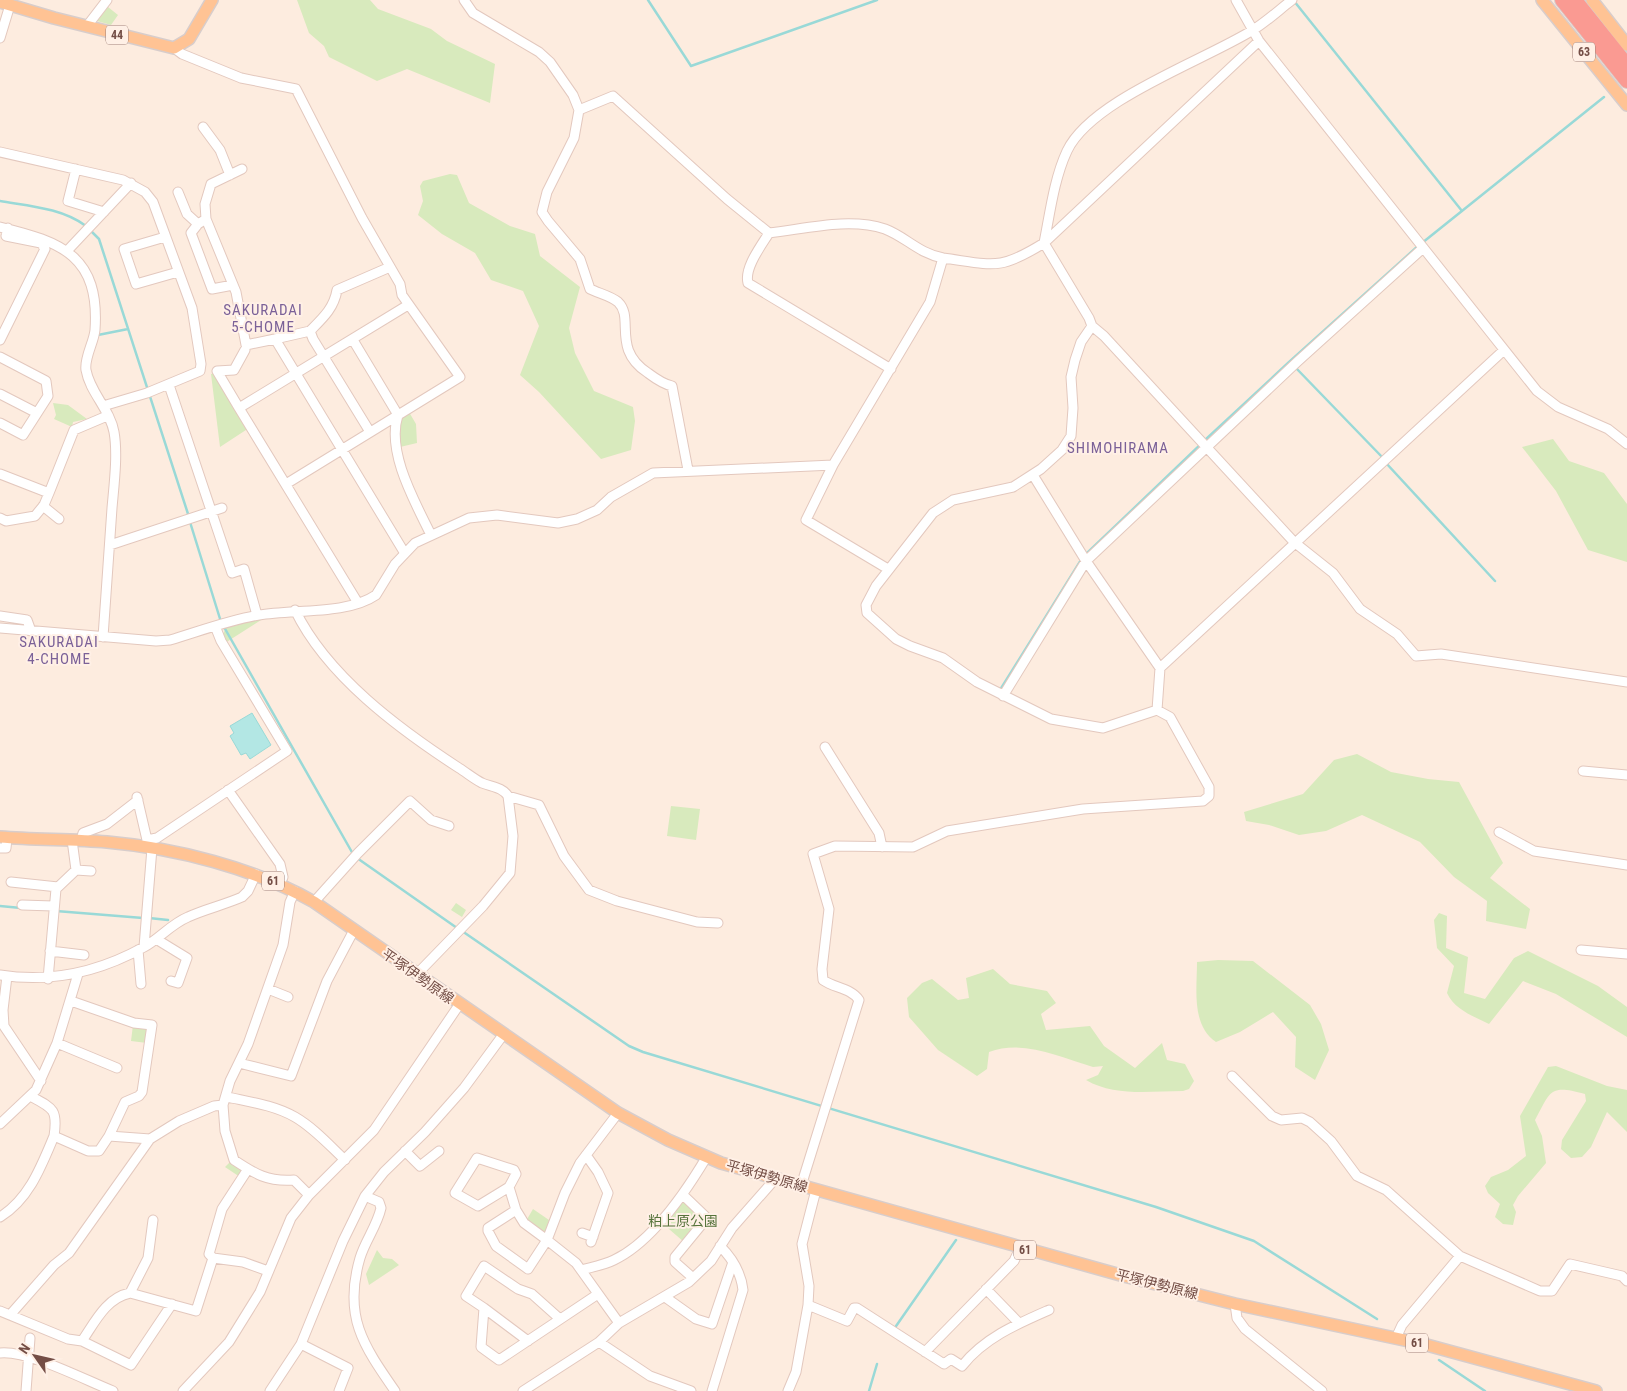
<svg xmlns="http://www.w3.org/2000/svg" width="1627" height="1391" font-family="'Roboto Condensed','Noto Sans JP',sans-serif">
<rect width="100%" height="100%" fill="#fdecdf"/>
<path fill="#d8eabd" d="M297 0H370L378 9 431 29 447 41 495 64 490 103 407 69 377 81 329 57 324 46 309 33Z
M108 7 118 15 111 25 97 21Z
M450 174 457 175 469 203 510 226 535 234 540 256 580 287 569 328 575 353 594 391 633 407 635 421 631 450 601 459 539 392 520 375 539 326 523 291 491 280 475 253 442 234 418 215 423 201 420 186 423 181Z
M215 373 249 428 220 447 211 374Z
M53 403 68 405 87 419 73 422 72 427 54 419 56 415Z
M409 412 416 424 417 443 400 447C399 431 395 422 409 412Z
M1553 439 1569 461 1604 473 1627 504V562L1588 550 1556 491 1522 447Z
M258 619 261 620 225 643 222 637 226 627Z
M1357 754 1391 772 1428 779 1459 782 1503 863 1490 878 1530 909 1526 929 1486 921 1487 901 1454 877 1420 842 1362 815 1326 831 1299 835 1269 825 1246 821 1244 812 1303 794 1334 760Z
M671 806 700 809 696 840 667 836Z
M456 903 466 910 462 917 451 910Z
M1439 913 1447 916 1446 948 1468 957 1464 993 1485 999 1514 958 1528 951 1598 986 1627 1007V1037L1556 994 1523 981 1489 1024C1473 1016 1455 1010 1447 993L1454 966 1437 948 1434 920Z
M1218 960 1253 961 1310 1005 1321 1024 1329 1050 1315 1080 1295 1067 1296 1037 1273 1012 1240 1032 1216 1042C1191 1025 1197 989 1197 962Z
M993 969 1010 984 1047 991 1056 1003 1041 1014 1046 1030 1090 1026 1104 1046 1135 1068 1162 1043 1167 1060 1185 1064 1194 1081 1189 1089 1183 1091C1151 1091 1115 1097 1086 1080L1098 1075 1103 1066 1093 1067C1060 1057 1023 1039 989 1052L987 1069 977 1076 938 1050 909 1017 907 998 922 983 932 979 958 1000 969 998 966 978Z
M133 1025 147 1026V1043L131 1041Z
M1556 1066 1607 1086 1627 1090V1132L1607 1112 1591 1147 1582 1157 1571 1158 1561 1149 1562 1140 1586 1101 1585 1094C1549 1084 1551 1091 1535 1120L1542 1136 1546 1163 1518 1196 1513 1205 1516 1212 1513 1225 1503 1224 1495 1217 1500 1204 1488 1193 1485 1186 1491 1177 1508 1170 1526 1156 1520 1116 1548 1067Z
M231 1161 244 1172 240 1177 225 1167Z
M685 1200 704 1216 684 1242 662 1223 681 1201Z
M533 1209 549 1220 546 1232 544 1233 526 1221Z
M377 1250 383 1258 392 1259 399 1265 369 1285 366 1274Z"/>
<path fill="#b3e7e4" stroke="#99d9d7" d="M252 713 271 745 250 759 246 753 241 755 230 736 234 733 230 726Z"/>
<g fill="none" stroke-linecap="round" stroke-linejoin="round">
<path stroke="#99d9d7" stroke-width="2.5" d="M648 0 691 66 877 0
M1294 1 1462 211
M0 201C29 206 62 208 86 226
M90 230 99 239 189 517
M1422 243 1604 97
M98 335 128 329
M1295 367 1383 458
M1204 441 1288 363 1418 246
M1386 463 1495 581
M190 522 221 622
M1085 555 1200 445
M224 627 353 854
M1000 690 1081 560
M357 858 457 928
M0 906 21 908
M56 911 143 918
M149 918 168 920
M462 931 629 1046 643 1052 1156 1207 1254 1241 1377 1319
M894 1329 956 1240
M1439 1360 1485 1391
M869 1391 877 1364"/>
<g stroke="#e3c8be" stroke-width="11">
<path id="minor" d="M464 0 473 13 539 52 550 62 573 95 579 110 574 138 547 192 542 212 548 221 580 259 590 289C598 293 611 296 618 302 635 318 611 349 648 373 656 379 663 384 672 386L688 470
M1236 0 1259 41 1537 391 1558 407 1608 429 1627 444
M87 26 107 0
M0 38 10 5
M174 48 182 54 241 78 296 89 362 218 400 284 402 295 460 377 286 484
M579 110 613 96 727 199 769 233C805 229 849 217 885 229 906 237 918 253 943 258
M203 127 220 150 230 175
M0 152 123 180 145 192 153 202 192 308 201 364 200 371 147 393 103 406
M76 169 68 201 104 212
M178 192 187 214 198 224 206 219 236 292 246 345 275 339 404 552
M206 219 205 204 211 184 242 169
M198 224 191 233 212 289 233 285
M0 227C62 242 100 256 95 330 94 342 84 358 86 370 90 393 110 409 114 432 118 454 114 485 112 508 109 551 106 594 103 637
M769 233C761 246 744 268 748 283L891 369
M165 237 124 249 136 284 178 272
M67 251 131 183
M1092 326 1104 336 1294 542 1333 573 1360 609 1397 634 1416 656 1441 654 1627 682
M310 331C323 318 334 308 337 290L390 267
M275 339 310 331 313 339 370 432
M0 340 45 249 41 243 6 236 8 228
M353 340 398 415C386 452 415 502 431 535
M0 357 46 381 48 396 23 435 0 423
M169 385 232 573 244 569 257 615
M0 394 37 413
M239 408 217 371 234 370 245 350
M833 465 806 520 888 569
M0 474 49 493 74 430 107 416
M1033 475 1086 561 1160 668
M43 506 59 519
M0 518 6 521 35 516 44 505 49 493
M110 545 222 508
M358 603 239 408 408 305
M295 610C327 676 399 729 459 768 467 773 474 779 482 783 492 787 502 787 508 796L513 836 510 873 483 906 417 974
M0 616 27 620 31 631
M0 628 156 641 170 640C200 631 229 620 259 615 293 609 347 615 376 595L395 564 415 543 469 518 497 515 558 523 577 519 597 510 611 497 653 473 833 465 930 302 943 258C994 265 999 271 1044 243 1050 213 1054 179 1067 151 1091 100 1203 61 1253 30 1266 22 1279 10 1292 0
M1003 696 1086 561 1297 362 1422 249
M1157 710 1160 668 1504 350
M825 747 879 833 882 847
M1583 771 1627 775
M228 790 280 864 283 877 280 884
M508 796 539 805 564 856 589 890 617 901 697 922 718 923
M137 797 147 840
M1499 832 1534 851 1627 865
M81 840 83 833 107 824 138 800
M146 847 147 840 157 838 287 751 221 641 215 626
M0 848H6L7 838
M76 870 91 871
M11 882 58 887
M295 891 290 902 283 945 248 1044 230 1081 223 1105 225 1131 234 1160C255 1174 268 1182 294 1180L309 1195
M314 902 358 853 410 801 431 820 449 826
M22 905 53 906
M156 939 187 958 178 983 171 981
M144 947 152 848
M138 950 141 984
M1581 950 1627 954
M50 951 84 955
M0 975C51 983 99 972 144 947 159 939 171 924 188 917 205 909 224 905 242 897L248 891 256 874
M7 976 3 1010 4 1026 41 1081
M48 979 56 889 76 870 72 840
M268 989 288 997
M71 1001 134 1023 152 1025 142 1092 139 1096 125 1102 109 1136
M57 1043 117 1068
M239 1063 291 1076 327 981 354 930
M1232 1076 1272 1116 1281 1120 1302 1118 1310 1122 1331 1141 1357 1176 1386 1190 1460 1256 1540 1291H1552L1570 1264 1622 1276 1627 1281
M32 1097C53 1108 58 1110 54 1136L88 1151H99L109 1136 150 1139 179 1121 214 1106 223 1105
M227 1097C250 1102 274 1105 295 1117 314 1128 329 1145 345 1160
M0 1124 36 1090 57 1043 78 974
M405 1151 420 1166 439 1151
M586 1155 598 1172 608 1193 591 1242
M248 1169 222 1209 209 1254 213 1258 243 1262 268 1271
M801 1186 859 1000C851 988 834 988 823 980L822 969 829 909 813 854 835 846 913 847 947 831 1083 809 1203 801 1209 796V787L1170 717 1157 710 1103 728 1051 719 977 682 943 658 910 646 896 639 867 613 866 605 876 586 933 513 953 500 1013 487 1041 469 1062 450 1071 436 1073 408 1071 377 1075 360 1081 342 1092 326 1089 318 1044 243 1259 41
M509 1187 478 1206 455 1193 477 1158 514 1170 516 1174 509 1187 516 1210 488 1228V1231L496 1246 528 1269 547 1240 576 1263 619 1323
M683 1195 707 1218 675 1257V1262L693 1278
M365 1196 379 1202 381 1208C377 1226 365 1241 360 1258 343 1316 363 1345 395 1391
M516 1210 524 1223 547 1240 565 1193 580 1163 618 1113
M0 1217C29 1199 41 1167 54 1136
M582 1233 593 1237
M581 1270C592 1267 604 1265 614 1260 652 1242 685 1193 706 1158
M986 1289 1019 1323
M130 1293 148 1258 153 1220
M665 1297 696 1319 712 1324 733 1262
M1235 1304 1237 1318 1245 1329 1322 1391
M808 1305 847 1321 854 1308H857L944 1364 951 1359 962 1366C984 1338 1017 1324 1049 1310
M484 1308 528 1341
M0 1311 68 1339 82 1341 131 1365 172 1304
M10 1315 54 1265 69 1253 150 1139
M560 1319 532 1294 518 1289 484 1266 466 1296 484 1308 481 1347 499 1360 598 1294
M1396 1338 1402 1325 1460 1256
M82 1341C95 1322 106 1298 130 1293L196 1311 213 1258
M599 1342 650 1376 691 1391
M301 1344 348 1368 339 1391
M925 1352 1014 1261 1020 1248
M0 1353C28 1350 85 1380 113 1391
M26 1391 30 1338
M183 1391 229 1342 260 1292 291 1218 309 1195 374 1130 459 1005
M270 1391 301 1344 343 1241 365 1196 384 1172 425 1132 464 1088 503 1035
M523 1391 599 1342 619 1323 689 1282 711 1261 732 1228 775 1179
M712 1391 743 1290C741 1272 733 1259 720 1246
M788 1391 796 1372 808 1305 809 1286 802 1244 816 1190"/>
</g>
<g stroke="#d8cdcb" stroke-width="14">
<path id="major" d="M1542 0 1627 105
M1592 0 1627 45
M0 2 54 18 174 48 189 39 212 0
M0 837C35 840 71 839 107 842 175 848 254 868 314 902L618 1113 668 1140 721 1163 1124 1276 1235 1304 1423 1344 1596 1391"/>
</g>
<g stroke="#d8cdcb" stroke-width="16">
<path id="highway" d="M1562 0 1627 81
M1575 0 1627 65"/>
</g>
<use href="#minor" stroke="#fff" stroke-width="9"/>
<use href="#major" stroke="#ffc394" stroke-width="11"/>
<use href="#highway" stroke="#fa9a92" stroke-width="14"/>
</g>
<g text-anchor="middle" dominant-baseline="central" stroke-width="4" stroke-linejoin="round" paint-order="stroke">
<g fill="#fff0e6" stroke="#9e7f76" stroke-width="1">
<rect x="106" y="25.5" width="22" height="19" rx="4"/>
<rect x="1573" y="42.5" width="22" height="19" rx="4"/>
<rect x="262" y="871.5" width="22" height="19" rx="4"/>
<rect x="1014" y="1240.5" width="22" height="19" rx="4"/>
<rect x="1406" y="1333.5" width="22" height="19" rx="4"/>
</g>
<g font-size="12" font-weight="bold" fill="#744e46">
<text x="117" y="35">44</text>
<text x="1584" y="52">63</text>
<text x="273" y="881">61</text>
<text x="1025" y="1250">61</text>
<text x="1417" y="1343">61</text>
</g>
<g font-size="14" fill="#744e46" stroke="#fff0e6">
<text transform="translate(418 976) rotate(35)">平塚伊勢原線</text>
<text transform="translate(767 1176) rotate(16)">平塚伊勢原線</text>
<text transform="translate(1157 1284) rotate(14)">平塚伊勢原線</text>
</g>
<g font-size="14" fill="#57743c" stroke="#fff0e6">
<text x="683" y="1221">粕上原公園</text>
</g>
<g font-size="15" letter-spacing="1" fill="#7b6198" stroke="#fff0e6">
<text x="263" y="310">SAKURADAI<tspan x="263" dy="17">5-CHOME</tspan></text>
<text x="1118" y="448">SHIMOHIRAMA</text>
<text x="59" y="642">SAKURADAI<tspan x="59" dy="17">4-CHOME</tspan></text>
</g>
</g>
<g transform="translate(35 1356) rotate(304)" stroke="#fff0e6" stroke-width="4" paint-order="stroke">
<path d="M0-4L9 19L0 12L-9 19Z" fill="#744e46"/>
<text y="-8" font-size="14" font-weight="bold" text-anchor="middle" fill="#744e46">N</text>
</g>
</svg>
